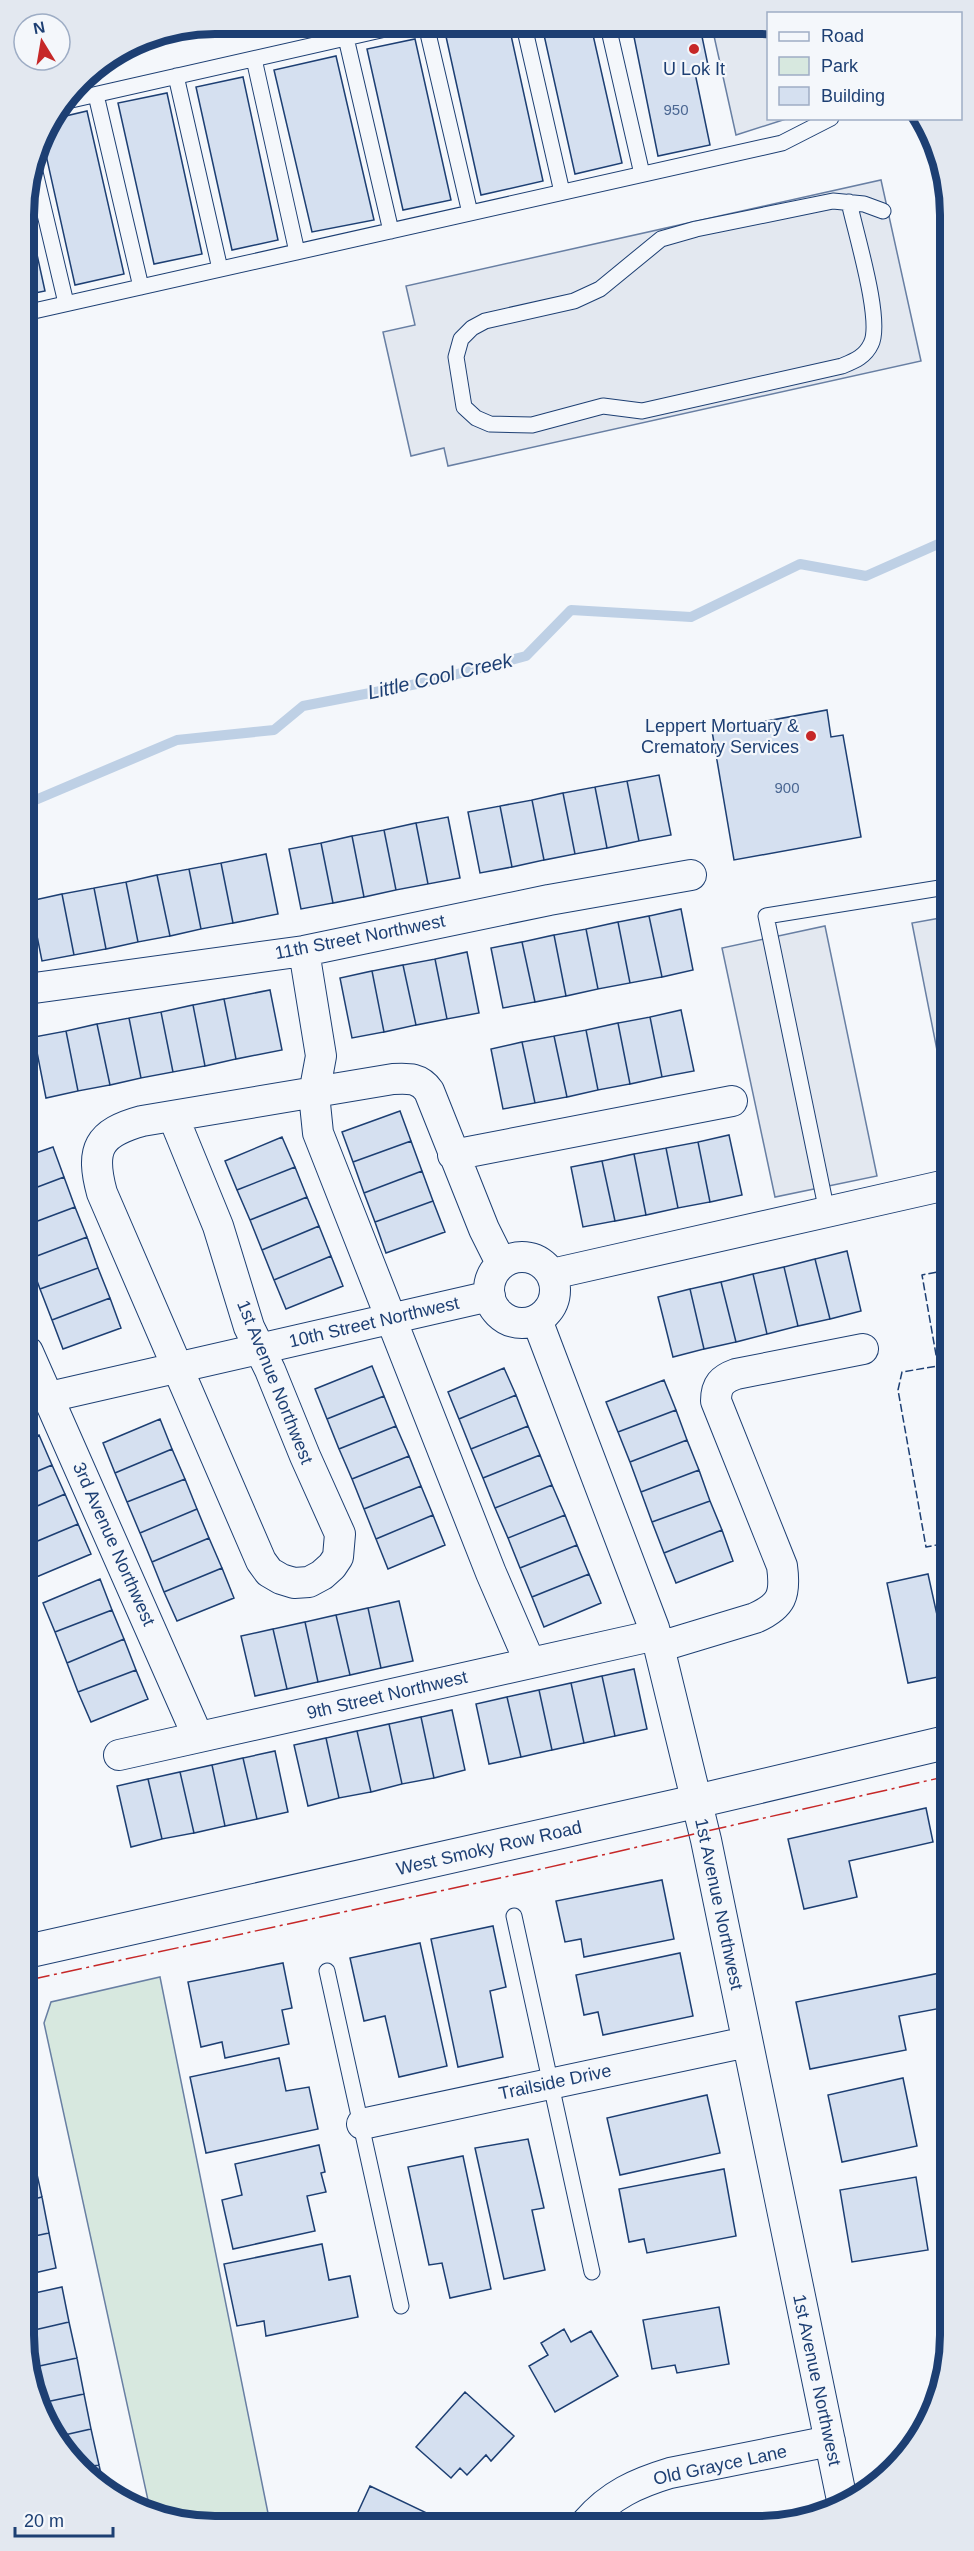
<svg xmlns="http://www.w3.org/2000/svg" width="974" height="2551" font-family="Arial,sans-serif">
<rect width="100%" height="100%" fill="#f4f7fb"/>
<path fill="#d7e8df" stroke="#687fa3" stroke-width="1.5" d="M160 1977 270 2523H178L151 2514 44 2023 51 2002Z"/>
<path fill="#e3e8f0" stroke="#687fa3" stroke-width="1.5" d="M712 27H768V118L786 119 736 135Z
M881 180 921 361 448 466 444 448 411 456 383 332 415 325 406 286Z
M946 917V1096L912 923Z
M825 926 877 1176 775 1197 722 948Z"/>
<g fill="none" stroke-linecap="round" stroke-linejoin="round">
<path stroke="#bed0e5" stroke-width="10" d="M26 804 177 740 274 730 303 706 427 682 526 656 571 610 691 617 800 564 866 576 945 541"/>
</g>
<path fill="#d5e0f0" stroke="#1d3f73" stroke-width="1.5" d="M472 26H509L543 181 481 195 445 32Z
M542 26H591L622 163 575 174Z
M632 27H700L709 70 695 73 710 145 658 156Z
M415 39 451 200 403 210 367 49Z
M336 56 374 220 312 232 274 70Z
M243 77 278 240 232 250 196 87Z
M167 93 202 254 154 264 118 103Z
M87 111 124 274 75 285 42 137 53 119Z
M25 200 45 291 25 295 24 203Z
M827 710 831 737 843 735 861 837 734 860 712 731Z
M659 775 671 835 639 841 627 781Z
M627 781 639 841 607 848 595 787Z
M595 787 607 848 575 854 563 793Z
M563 793 575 854 544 860 532 800Z
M532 800 544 860 512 867 500 806Z
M500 806 512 867 480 873 468 812Z
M448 817 460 878 428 884 416 823Z
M416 823 428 884 396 890 384 830Z
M384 830 396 890 364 897 352 836Z
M352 836 364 897 333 903 321 843Z
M321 843 333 903 301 909 289 849Z
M266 854 278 914 233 923 221 863Z
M221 863 233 923 201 929 189 869Z
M189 869 201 929 170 936 157 875Z
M157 875 170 936 138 942 126 882Z
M126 882 138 942 106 949 94 888Z
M94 888 106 949 74 955 62 894Z
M62 894 74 955 42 961 30 901Z
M681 909 693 970 662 977 649 916Z
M649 916 662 977 630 983 618 922Z
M618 922 630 983 598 989 586 929Z
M586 929 598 989 566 996 554 935Z
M554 935 566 996 535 1002 522 942Z
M522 942 535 1002 503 1008 491 948Z
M467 952 479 1013 447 1019 435 959Z
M435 959 447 1019 416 1025 403 965Z
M403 965 416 1025 384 1032 372 971Z
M372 971 384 1032 352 1038 340 978Z
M270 990 282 1050 236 1059 224 999Z
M224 999 236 1059 205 1066 193 1005Z
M193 1005 205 1066 173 1072 161 1012Z
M681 1010 694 1071 662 1077 650 1017Z
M161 1012 173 1072 141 1078 129 1018Z
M650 1017 662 1077 630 1084 618 1023Z
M129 1018 141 1078 110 1085 97 1024Z
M618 1023 630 1084 598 1090 586 1030Z
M97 1024 110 1085 78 1091 66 1031Z
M586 1030 598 1090 567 1097 554 1036Z
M66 1031 78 1091 46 1098 34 1037Z
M554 1036 567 1097 535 1103 522 1042Z
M522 1042 535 1103 503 1109 491 1049Z
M400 1111 411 1141 353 1162 342 1132Z
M729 1135 742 1195 710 1202 698 1142Z
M282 1137 295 1167 237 1190 225 1161Z
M411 1141 422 1171 364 1193 353 1162Z
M698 1142 710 1202 678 1208 666 1148Z
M53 1147 64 1177 27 1191V1156Z
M666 1148 678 1208 646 1215 634 1154Z
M634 1154 646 1215 615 1221 602 1161Z
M602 1161 615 1221 583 1227 571 1167Z
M295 1167 307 1197 250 1220 237 1190Z
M422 1171 433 1201 375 1222 364 1193Z
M64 1177 75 1207 27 1225V1191Z
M307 1197 319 1226 262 1250 250 1220Z
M433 1201 445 1232 386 1253 375 1222Z
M75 1207 87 1237 29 1259 27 1225Z
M319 1226 331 1256 274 1280 262 1250Z
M87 1237 98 1268 40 1289 29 1259Z
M847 1251 861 1311 830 1319 815 1259Z
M331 1256 343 1286 286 1309 274 1280Z
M815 1259 830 1319 798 1326 784 1267Z
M784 1267 798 1326 767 1334 753 1274Z
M98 1268 110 1298 52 1320 40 1289Z
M753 1274 767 1334 736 1342 721 1282Z
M721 1282 736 1342 704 1349 690 1289Z
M690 1289 704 1349 673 1357 658 1297Z
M110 1298 121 1328 63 1349 52 1320Z
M372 1366 384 1396 327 1419 315 1389Z
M504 1368 516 1395 459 1419 448 1392Z
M664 1380 676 1410 618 1432 606 1402Z
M516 1395 528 1426 471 1449 459 1419Z
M384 1396 396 1426 339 1449 327 1419Z
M676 1410 687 1440 630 1462 618 1432Z
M160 1419 172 1449 115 1473 103 1443Z
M396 1426 409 1456 352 1479 339 1449Z
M528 1426 540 1455 483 1478 471 1449Z
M39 1435 52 1465 28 1475V1440Z
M687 1440 699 1470 641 1492 630 1462Z
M172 1449 185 1479 127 1502 115 1473Z
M540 1455 552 1485 495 1508 483 1478Z
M409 1456 421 1486 364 1509 352 1479Z
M52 1465 65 1494 28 1510V1475Z
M699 1470 710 1501 652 1522 641 1492Z
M185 1479 197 1509 140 1533 127 1502Z
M552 1485 565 1515 508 1538 495 1508Z
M421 1486 433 1515 376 1539 364 1509Z
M65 1494 78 1524 28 1545V1510Z
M710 1501 722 1530 664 1553 652 1522Z
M197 1509 209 1538 152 1562 140 1533Z
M433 1515 445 1545 388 1569 376 1539Z
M565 1515 577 1545 520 1568 508 1538Z
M78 1524 91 1554 34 1578 28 1565V1545Z
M722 1530 733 1561 676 1583 664 1553Z
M209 1538 222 1568 164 1592 152 1562Z
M577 1545 589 1574 532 1597 520 1568Z
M222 1568 234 1598 177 1621 164 1592Z
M589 1574 601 1603 544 1627 532 1597Z
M928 1574 948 1665V1675L908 1683 887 1583Z
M100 1579 112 1610 55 1632 43 1603Z
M399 1601 413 1661 381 1668 368 1608Z
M368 1608 381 1668 350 1675 336 1615Z
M112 1610 124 1639 67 1663 55 1632Z
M336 1615 350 1675 318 1682 305 1622Z
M305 1622 318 1682 287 1689 273 1629Z
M273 1629 287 1689 255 1696 241 1636Z
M124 1639 136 1670 78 1692 67 1663Z
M634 1669 647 1729 615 1736 602 1676Z
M136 1670 148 1699 91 1722 78 1692Z
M602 1676 615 1736 584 1743 571 1683Z
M571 1683 584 1743 552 1750 539 1690Z
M539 1690 552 1750 521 1757 507 1697Z
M507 1697 521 1757 489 1764 476 1704Z
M452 1710 465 1770 434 1778 421 1717Z
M421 1717 434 1778 402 1784 389 1724Z
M389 1724 402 1784 371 1792 357 1731Z
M357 1731 371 1792 339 1798 326 1738Z
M326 1738 339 1798 308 1806 294 1745Z
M275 1751 288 1812 257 1819 243 1758Z
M243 1758 257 1819 225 1826 212 1765Z
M212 1765 225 1826 194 1833 180 1772Z
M180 1772 194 1833 162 1839 148 1779Z
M148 1779 162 1839 131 1847 117 1786Z
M926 1808 933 1842 849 1861 857 1897 804 1909 788 1839Z
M662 1880 674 1939 584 1957 581 1939 565 1942 556 1901Z
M493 1926 506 1987 490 1991 503 2057 458 2067 431 1939Z
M420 1943 447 2066 399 2077 385 2016 364 2021 350 1958Z
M680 1953 693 2016 603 2035 598 2012 584 2015 576 1975Z
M283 1963 292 2008 282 2010 289 2044 225 2058 222 2042 201 2047 188 1982Z
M940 1973 947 2007 899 2016 906 2050 810 2069 796 2002Z
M279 2058 286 2091 309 2087 318 2129 206 2153 190 2077Z
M903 2078 917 2146 842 2162 828 2095Z
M707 2095 720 2153 620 2175 607 2118Z
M528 2139 544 2208 532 2210 545 2270 504 2279 475 2148Z
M319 2145 325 2172 321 2173 326 2192 307 2196 315 2231 233 2249 222 2200 242 2195 235 2164Z
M463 2156 491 2289 450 2298 442 2263 429 2265 408 2167Z
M34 2161 42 2197 30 2200V2162Z
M724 2169 736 2236 647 2253 644 2239 629 2242 619 2189Z
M916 2177 928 2250 852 2262 840 2190Z
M42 2197 49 2233 30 2237V2200Z
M49 2233 56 2268 30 2274V2237Z
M322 2244 329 2280 350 2276 358 2317 266 2336 264 2321 237 2326 224 2264Z
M62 2287 69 2322 30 2331V2294Z
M719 2307 729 2364 677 2373 675 2365 652 2369 643 2320Z
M69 2322 77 2358 30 2368V2331Z
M564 2329 571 2342 591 2331 618 2376 555 2412 529 2366 548 2355 541 2343Z
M77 2358 84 2394 41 2403 30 2385V2368Z
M465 2392 514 2436 491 2461 486 2455 467 2475 460 2468 451 2478 416 2447Z
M84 2394 91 2429 60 2436 41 2403Z
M91 2429 99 2465 79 2469 60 2436Z
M99 2465 104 2488 79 2469Z
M370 2486 431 2515 428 2522 353 2523Z"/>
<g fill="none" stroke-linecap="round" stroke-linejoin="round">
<g stroke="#1d3f73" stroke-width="17">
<path id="lane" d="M426 25 470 213
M524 26 562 192
M608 26 642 174
M346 38 391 231
M254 59 297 252
M176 76 220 269
M96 95 141 287
M67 101 403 25
M34 168 66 303
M849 202C855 231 883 321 871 344 865 357 854 361 842 366L642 411 603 406 532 425 490 424 476 418 464 407 456 357 461 339 472 328 485 321 574 301 600 289 661 239 696 229 833 201 864 204 883 211
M25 313 782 143 831 118
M827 1212 766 916 946 887
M514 1916 592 2272
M327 1971 401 2306"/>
</g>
<g stroke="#1d3f73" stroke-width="32">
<path id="street" d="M304 951 321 1056 314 1094 318 1133 491 1573 530 1663
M27 989 304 951 549 900 691 875
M173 1116 218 1226 249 1327 270 1370 305 1456 340 1534 338 1557 332 1566 322 1575 309 1582 294 1583 281 1579 269 1572 261 1561 102 1193C90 1149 98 1133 142 1121L393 1079C409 1078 420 1078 429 1091L484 1229 501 1263
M453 1155 732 1101
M489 1290a33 33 0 1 1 66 0a33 33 0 1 1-66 0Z
M552 1274 946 1185
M537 1320 654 1628 659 1647 706 1840 843 2505
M28 1352 198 1737
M49 1397 490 1296
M659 1647 755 1618C782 1606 786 1595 782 1566L716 1401C716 1385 722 1379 736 1374L863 1349
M119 1755 656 1635
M362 2124 747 2042
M587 2522C610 2495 637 2483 670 2473L830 2441"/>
</g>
<g stroke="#1d3f73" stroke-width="35">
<path id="secondary" d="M29 1951 698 1801 948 1742"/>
</g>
<use href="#lane" stroke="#f4f7fb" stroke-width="15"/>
<use href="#street" stroke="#f4f7fb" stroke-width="30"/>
<use href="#secondary" stroke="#f4f7fb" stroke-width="33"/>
<path stroke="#1d3f73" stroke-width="1.5" stroke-dasharray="8 3" stroke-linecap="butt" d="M947 1270 922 1275 938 1366 902 1372 898 1390 926 1547 947 1543"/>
<path stroke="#c62828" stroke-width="1.5" stroke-dasharray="21 4.5 3 4.5" stroke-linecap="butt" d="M926 137 944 226
M29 1980 528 1872 948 1776"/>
</g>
<g fill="#c62828" stroke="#f4f7fb" stroke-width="2">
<circle cx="694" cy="49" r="6"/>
<circle cx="811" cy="736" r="6"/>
</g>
<g text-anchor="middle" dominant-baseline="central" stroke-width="4.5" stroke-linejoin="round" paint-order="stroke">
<g font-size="15" fill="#4b6792">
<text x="676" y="109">950</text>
<text x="787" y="787">900</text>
</g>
<g font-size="18" fill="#1d3f73" stroke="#f4f7fb">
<text x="694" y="69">U Lok It</text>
<text x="799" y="726" text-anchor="end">Leppert Mortuary &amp;<tspan x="799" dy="21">Crematory Services</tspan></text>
</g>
<g font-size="18" fill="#1d3f73" stroke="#f4f7fb">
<text transform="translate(360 937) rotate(-11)">11th Street Northwest</text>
<text transform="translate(374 1322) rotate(-13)">10th Street Northwest</text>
<text transform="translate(275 1382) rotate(68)">1st Avenue Northwest</text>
<text transform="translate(114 1544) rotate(66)">3rd Avenue Northwest</text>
<text transform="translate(387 1695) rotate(-13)">9th Street Northwest</text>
<text transform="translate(489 1848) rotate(-13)">West Smoky Row Road</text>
<text transform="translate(719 1904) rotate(78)">1st Avenue Northwest</text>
<text transform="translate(555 2082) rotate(-12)">Trailside Drive</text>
<text transform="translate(817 2380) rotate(78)">1st Avenue Northwest</text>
<text transform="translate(720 2465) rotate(-12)">Old Grayce Lane</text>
</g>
<g font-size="20" font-style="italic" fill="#1d3f73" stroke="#f4f7fb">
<text transform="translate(440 676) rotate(-13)">Little Cool Creek</text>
</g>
</g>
<path d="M0 0H974V2551H0ZM215 34H759A181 181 0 0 1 940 215V2335A181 181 0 0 1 759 2516H215A181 181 0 0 1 34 2335V215A181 181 0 0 1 215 34Z" fill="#e3e8f0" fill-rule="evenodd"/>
<path fill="none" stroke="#1d3f73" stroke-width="8" d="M215 34H759A181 181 0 0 1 940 215V2335A181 181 0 0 1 759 2516H215A181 181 0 0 1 34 2335V215A181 181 0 0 1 215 34Z"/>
<rect x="767" y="12" width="195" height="108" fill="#f4f7fb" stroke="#9eadc5" stroke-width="1.5"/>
<rect x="779" y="32" width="30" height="9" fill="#f4f7fb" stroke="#9eadc5" stroke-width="1.5"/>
<text x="821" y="42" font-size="18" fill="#1d3f73">Road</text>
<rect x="779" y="57" width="30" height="18" fill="#d7e8df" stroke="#9eadc5" stroke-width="1.5"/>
<text x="821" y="72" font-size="18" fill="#1d3f73">Park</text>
<rect x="779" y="87" width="30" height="18" fill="#d5e0f0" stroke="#9eadc5" stroke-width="1.5"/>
<text x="821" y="102" font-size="18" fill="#1d3f73">Building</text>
<g transform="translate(42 42) rotate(349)"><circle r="28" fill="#f4f7fb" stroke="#9eadc5" stroke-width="1.5"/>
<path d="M0-4.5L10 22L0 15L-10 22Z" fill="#c62828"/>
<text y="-9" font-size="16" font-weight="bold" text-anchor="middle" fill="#1d3f73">N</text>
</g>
<path d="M15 2527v9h98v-9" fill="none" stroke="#1d3f73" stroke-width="3"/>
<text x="24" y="2527" font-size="18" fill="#1d3f73" stroke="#f4f7fb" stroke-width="4.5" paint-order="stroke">20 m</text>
</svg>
